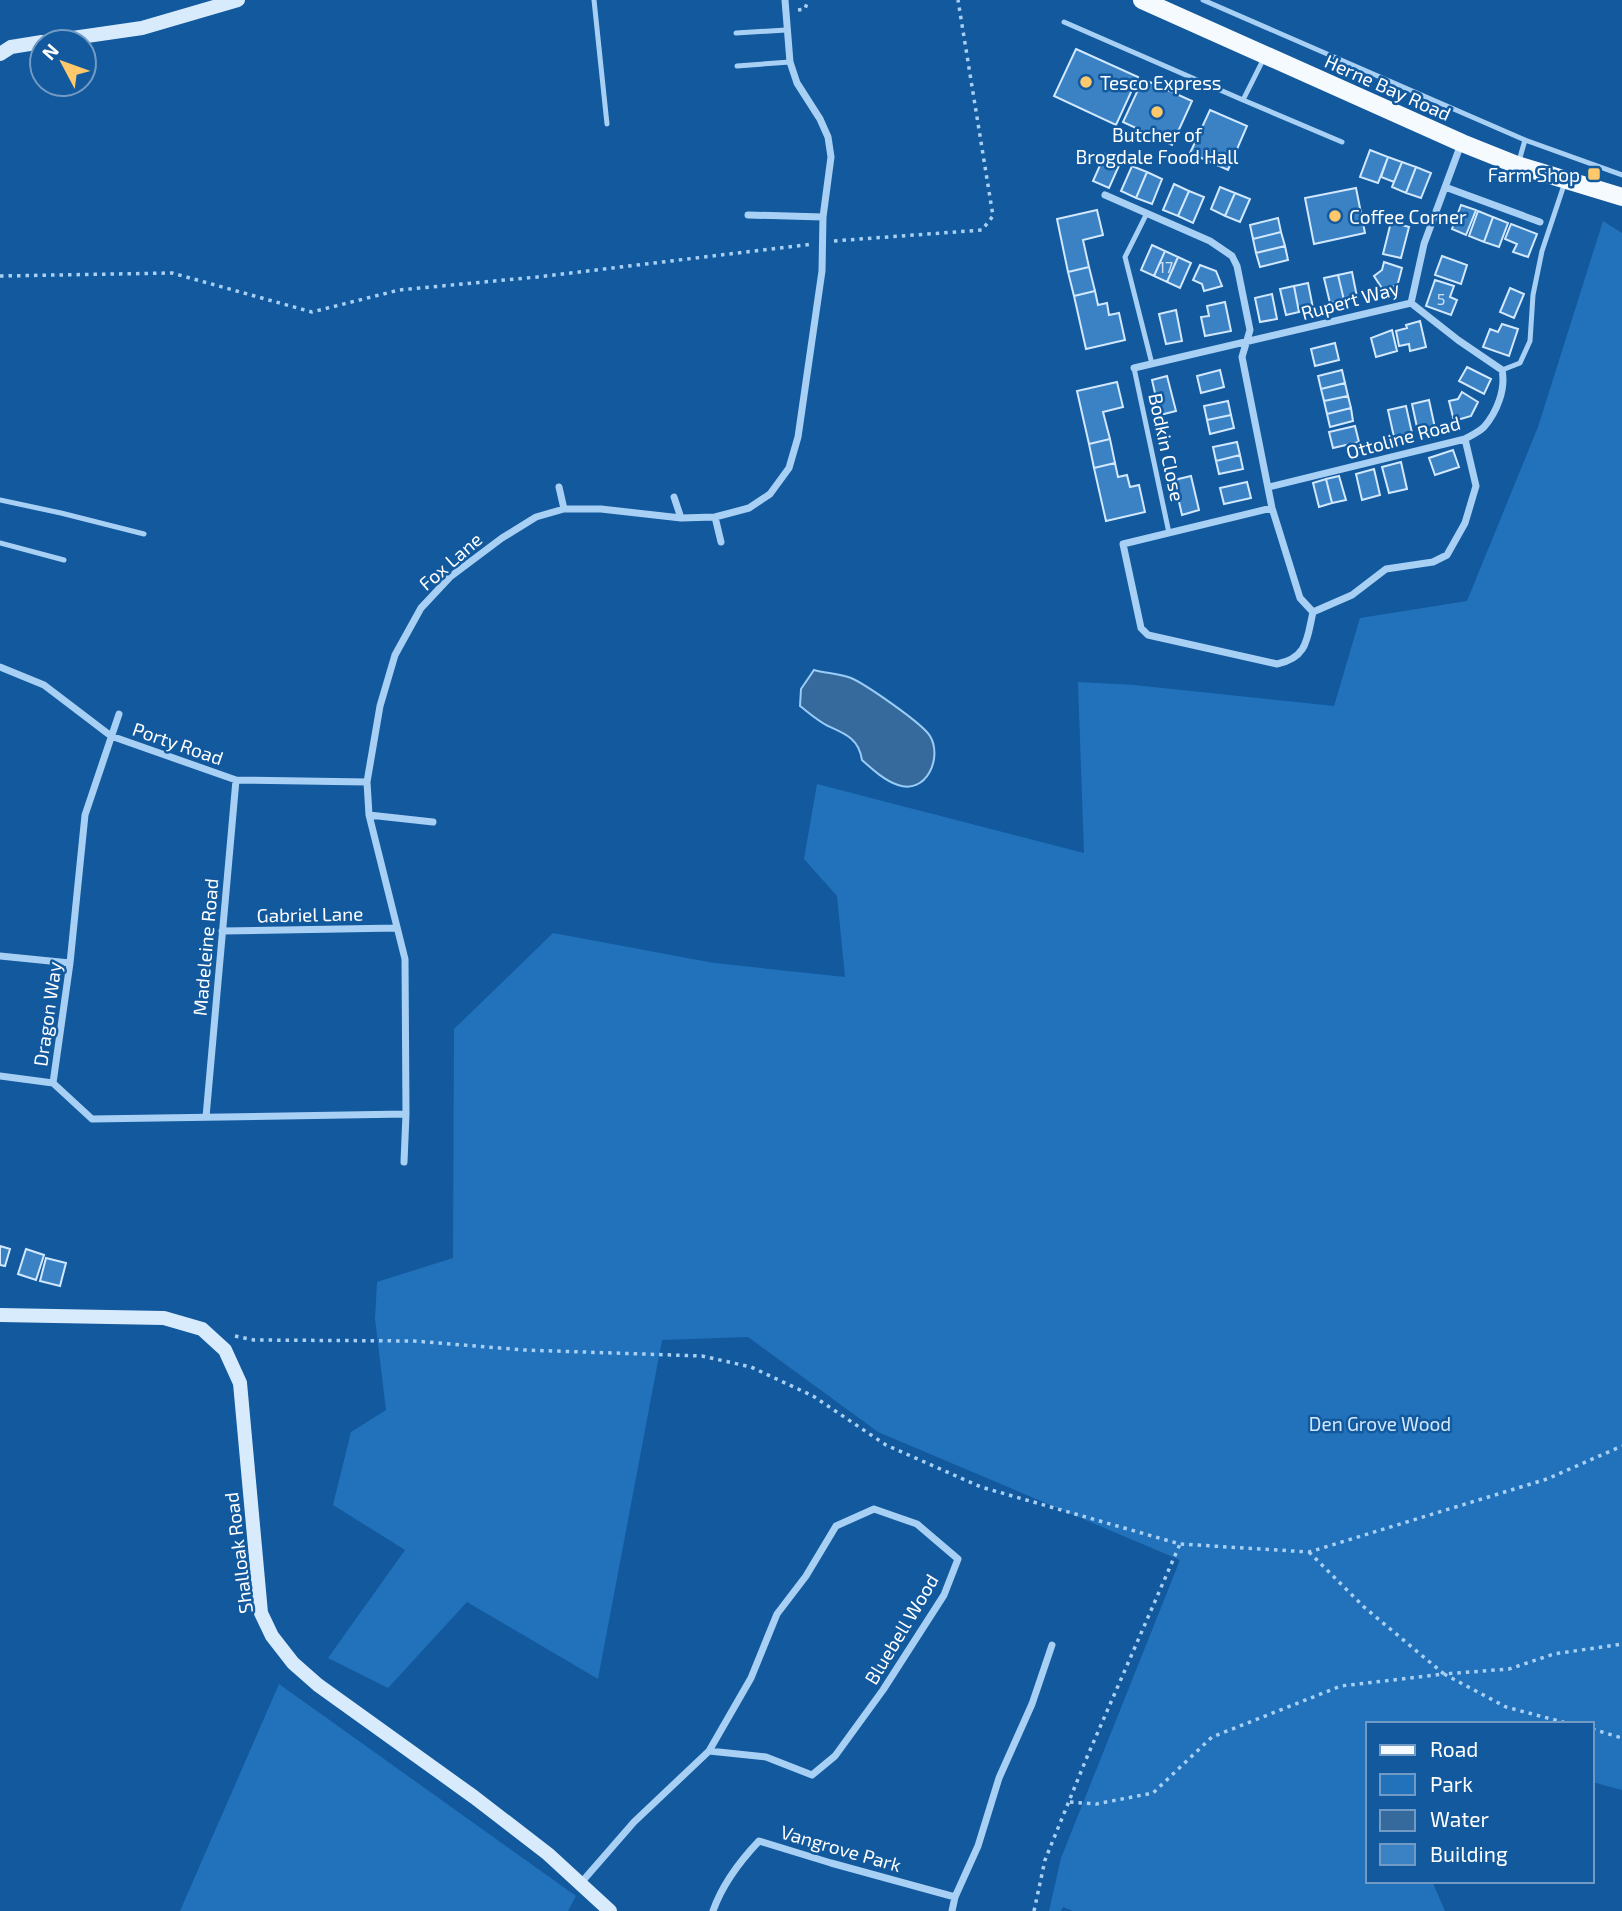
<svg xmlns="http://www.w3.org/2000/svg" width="1622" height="1911" font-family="'Exo 2',sans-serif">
<rect width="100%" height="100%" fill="#12599e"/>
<path fill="#2172bb" d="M1603 221 1622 233V1790L1592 1782V1724H1368V1881H1432L1445 1911H1073L1063 1907 1061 1911H1049L1061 1858 1180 1560 878 1432 748 1337 662 1340 598 1679 467 1602 388 1688 328 1658 405 1550 333 1505 351 1432 386 1410 375 1319 377 1282 453 1258 454 1029 553 933 714 963 845 977 837 896 804 859 817 784 1084 853 1078 682 1134 685 1334 706 1360 618 1467 601 1538 427Z
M279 1684 576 1896 568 1911H180Z"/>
<path fill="#376a9c" stroke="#9accf7" stroke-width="2" d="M814 670C825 673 840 674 851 678 865 684 922 723 930 736 943 758 926 795 898 785 885 781 872 769 862 760 859 739 846 734 828 726 818 721 809 713 800 706L801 689Z"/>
<path fill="#3b82c5" stroke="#d1e8fe" stroke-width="2" d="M1076 49 1138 77 1116 125 1054 96Z
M1143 79 1192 101 1172 145 1123 122Z
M1210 110 1247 126 1228 170 1190 153Z
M1370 150 1388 157 1378 183 1360 177Z
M1105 154 1121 161 1109 188 1093 181Z
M1388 157 1402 162 1394 182 1381 177Z
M1402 162 1416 167 1406 193 1392 187Z
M1132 166 1147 172 1136 198 1121 191Z
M1416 167 1431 173 1421 198 1406 193Z
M1147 172 1162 179 1152 204 1136 198Z
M1174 184 1189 191 1178 216 1163 210Z
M1220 187 1235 193 1225 216 1211 209Z
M1356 188 1365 233 1314 244 1305 198Z
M1189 191 1204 197 1193 223 1178 216Z
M1235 193 1250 199 1240 222 1225 216Z
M1461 205 1476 210 1466 235 1452 229Z
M1097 210 1103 235 1083 240 1089 267 1068 272 1057 219Z
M1478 211 1493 217 1484 242 1469 236Z
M1493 217 1508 223 1499 247 1484 242Z
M1278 218 1281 232 1253 239 1250 225Z
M1391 222 1409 227 1401 258 1383 254Z
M1511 224 1537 234 1528 257 1513 252 1517 244 1505 239Z
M1281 232 1285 246 1256 253 1253 239Z
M1152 245 1165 251 1154 276 1141 270Z
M1285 246 1288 260 1260 267 1256 253Z
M1165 251 1178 257 1167 282 1154 276Z
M1442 256 1467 265 1461 284 1435 275Z
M1178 257 1191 263 1180 288 1167 282Z
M1384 262 1402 268 1398 283 1385 293 1374 276 1382 270Z
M1200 265 1216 271 1222 286 1204 291 1202 284 1193 280Z
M1089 267 1095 291 1074 296 1068 272Z
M1352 272 1357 297 1344 300 1338 275Z
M1338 275 1344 300 1330 303 1324 278Z
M1435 280 1454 286 1450 297 1457 300 1451 315 1426 306Z
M1308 283 1313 308 1299 312 1294 286Z
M1294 286 1299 312 1286 315 1280 289Z
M1510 288 1524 294 1514 318 1500 312Z
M1095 291 1098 305 1107 303 1109 315 1119 313 1125 340 1086 349 1074 296Z
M1272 294 1277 319 1260 322 1255 298Z
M1225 302 1231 331 1205 336 1201 317 1209 316 1207 306Z
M1176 310 1182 341 1166 344 1159 314Z
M1420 321 1426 347 1410 351 1409 344 1399 346 1396 331 1407 328 1406 325Z
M1502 324 1518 329 1509 356 1483 347 1490 329 1498 332Z
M1392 330 1397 351 1376 357 1371 338Z
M1335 343 1339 360 1315 366 1311 349Z
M1467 367 1491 379 1484 394 1459 381Z
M1220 370 1224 387 1201 393 1197 376Z
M1342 370 1345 383 1321 389 1318 376Z
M1167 376 1176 411 1160 415 1152 380Z
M1117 382 1123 407 1103 412 1110 439 1089 444 1077 391Z
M1345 383 1348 396 1324 401 1321 389Z
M1462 392 1478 402 1471 416 1454 421 1449 401 1458 399Z
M1348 396 1351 408 1327 414 1324 401Z
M1429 400 1435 428 1418 432 1412 404Z
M1228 401 1231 415 1207 420 1204 406Z
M1406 406 1412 433 1394 437 1388 410Z
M1351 408 1353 421 1330 427 1327 414Z
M1231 415 1234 428 1210 434 1207 420Z
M1355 426 1359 442 1333 448 1329 432Z
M1110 439 1115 463 1094 468 1089 444Z
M1237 442 1240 455 1216 461 1213 447Z
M1453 450 1459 467 1435 475 1429 458Z
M1240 455 1243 469 1219 474 1216 461Z
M1401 462 1407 489 1389 493 1382 467Z
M1115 463 1118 477 1127 475 1130 487 1139 485 1145 512 1106 521 1094 468Z
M1374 469 1380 495 1362 500 1356 474Z
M1191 476 1199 510 1182 515 1174 480Z
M1339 476 1346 500 1332 503 1326 479Z
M1326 479 1332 503 1319 507 1313 483Z
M1247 482 1251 498 1224 504 1220 488Z
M0 1246 10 1249 5 1266 0 1265Z
M26 1249 44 1255 36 1280 18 1274Z
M46 1258 66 1263 60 1286 40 1281Z"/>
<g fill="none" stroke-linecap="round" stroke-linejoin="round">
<path stroke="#a8d0f4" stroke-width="3.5" stroke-dasharray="3.5 5" stroke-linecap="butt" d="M798 10 805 9 808 0
M834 241 982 230 993 216 958 0
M0 276 172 273 312 312 399 290 537 277 813 244
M235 1336 254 1340 414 1341 524 1350 702 1356 751 1367 813 1396 886 1445 981 1487 1180 1544 1309 1552 1547 1479 1622 1446
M1309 1552 1364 1607 1444 1674 1509 1669 1554 1654 1622 1644
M1592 1729 1622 1738
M1070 1802 1096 1804 1153 1793 1212 1737 1341 1686 1444 1674 1506 1707 1570 1724
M1034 1911 1045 1860 1087 1757 1180 1544"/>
<path stroke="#a8d0f4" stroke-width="5" d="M594 0 607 124
M1203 0 1525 140 1622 175
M1064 22 1243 100
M736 33 786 30
M1264 58 1243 100 1342 142
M737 66 790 62
M1519 161 1525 140
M1147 213 1125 257 1152 364
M1134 368 1169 533
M1502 370 1520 363 1530 341 1533 295 1542 251 1565 182
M0 500 61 513 144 534
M0 543 64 560"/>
<path stroke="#a8d0f4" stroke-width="7" d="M1445 187 1540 222
M1105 195 1210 241 1232 256 1237 266 1250 330 1242 357 1272 508 1300 598 1313 612
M748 215 823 217
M1134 368 1411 303 1424 244 1461 144
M559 487 564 509
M1269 487 1465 439C1470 436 1479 432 1484 427 1497 412 1506 389 1502 370L1458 340 1411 303
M674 497 681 518
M1272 508 1123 544 1141 628 1148 635 1277 664C1308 658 1307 638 1313 612
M715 517 721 542
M1313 612 1352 595 1386 569 1433 562 1447 555 1465 523 1476 486 1465 439
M0 667 44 685 111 736 236 780 367 782
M119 714 85 815 70 963 53 1083 92 1119 406 1114
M369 815 433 822
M222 931 397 928
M0 956 70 963
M0 1076 53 1083
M206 1117 236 780
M404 1162 406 1114 405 959 369 815 367 782 380 706 395 655 421 608 450 577 502 538 536 517 564 509H601L681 518 715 517 749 508 770 494 789 468 798 437 822 271 823 217 831 157 828 137 820 119 797 83 790 62 785 0
M874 1509 917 1524 958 1559 944 1595 883 1690 835 1756 812 1775 766 1757 709 1751 751 1678 777 1614 806 1576 836 1526Z
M580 1884 634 1822 709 1751
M713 1911C722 1885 741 1860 759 1841L831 1863 955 1897
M952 1911 955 1897 978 1846 999 1778 1032 1704 1052 1645"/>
<path stroke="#d8ebfd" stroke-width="14" d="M45 42 142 28 238 0
M0 54 11 47 42 42
M0 1315 164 1318 202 1329 225 1350 240 1383 261 1613 272 1636 293 1663 318 1685 474 1797 548 1854 610 1911"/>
<path stroke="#f5faff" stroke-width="18" d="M1142 0 1462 143 1517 165 1622 197"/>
</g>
<g fill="#ffc96b" stroke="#12599e" stroke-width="2.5">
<circle cx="1086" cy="82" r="7"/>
<circle cx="1157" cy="112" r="7"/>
<rect x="1587" y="167" width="14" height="14" rx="3.5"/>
<circle cx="1335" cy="216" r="7"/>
</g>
<g text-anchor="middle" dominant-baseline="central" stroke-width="5" stroke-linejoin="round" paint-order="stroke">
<g font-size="16" fill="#cee0f0">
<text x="1166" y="266">17</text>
<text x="1441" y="298">5</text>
</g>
<g font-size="19" fill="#fff" stroke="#12599e" text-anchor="start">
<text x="1100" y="82">Tesco Express</text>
<text x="1157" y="134" text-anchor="middle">Butcher of<tspan x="1157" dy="22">Brogdale Food Hall</tspan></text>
<text x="1580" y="174" text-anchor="end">Farm Shop</text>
<text x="1349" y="216">Coffee Corner</text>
</g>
<g font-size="19" fill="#fff" stroke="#12599e">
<text transform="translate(1388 87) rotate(24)">Herne Bay Road</text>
<text transform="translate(1350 300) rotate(-15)">Rupert Way</text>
<text transform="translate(1403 437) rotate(-15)">Ottoline Road</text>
<text transform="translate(1167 447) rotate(78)">Bodkin Close</text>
<text transform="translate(450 561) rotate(-41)">Fox Lane</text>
<text transform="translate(178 743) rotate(19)">Porty Road</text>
<text transform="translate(310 914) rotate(-1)">Gabriel Lane</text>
<text transform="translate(205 947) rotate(-85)">Madeleine Road</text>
<text transform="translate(47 1014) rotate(-82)">Dragon Way</text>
<text transform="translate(238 1553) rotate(-97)">Shalloak Road</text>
<text transform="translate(901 1629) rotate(-59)">Bluebell Wood</text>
<text transform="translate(841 1848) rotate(16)">Vangrove Park</text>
</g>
<g font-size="19" fill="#d1e8fe" stroke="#12599e">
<text x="1380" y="1423">Den Grove Wood</text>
</g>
</g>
<rect x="1366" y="1722" width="228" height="161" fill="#12599e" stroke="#719bc5" stroke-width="2"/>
<rect x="1380" y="1745" width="35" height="10" fill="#f5faff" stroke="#719bc5" stroke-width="2"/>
<text x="1430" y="1757" font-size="21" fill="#ffffff">Road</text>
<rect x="1380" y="1774" width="35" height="21" fill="#2172bb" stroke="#719bc5" stroke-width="2"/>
<text x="1430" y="1792" font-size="21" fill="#ffffff">Park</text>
<rect x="1380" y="1810" width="35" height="21" fill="#376a9c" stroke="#719bc5" stroke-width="2"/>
<text x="1430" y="1827" font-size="21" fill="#ffffff">Water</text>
<rect x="1380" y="1844" width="35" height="21" fill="#3b82c5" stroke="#719bc5" stroke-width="2"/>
<text x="1430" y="1862" font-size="21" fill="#ffffff">Building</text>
<g transform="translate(63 63) rotate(311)"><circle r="33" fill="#12599e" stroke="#719bc5" stroke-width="2"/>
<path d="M0-5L12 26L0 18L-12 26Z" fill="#ffc96b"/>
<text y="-10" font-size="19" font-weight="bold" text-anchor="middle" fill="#ffffff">N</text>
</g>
</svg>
